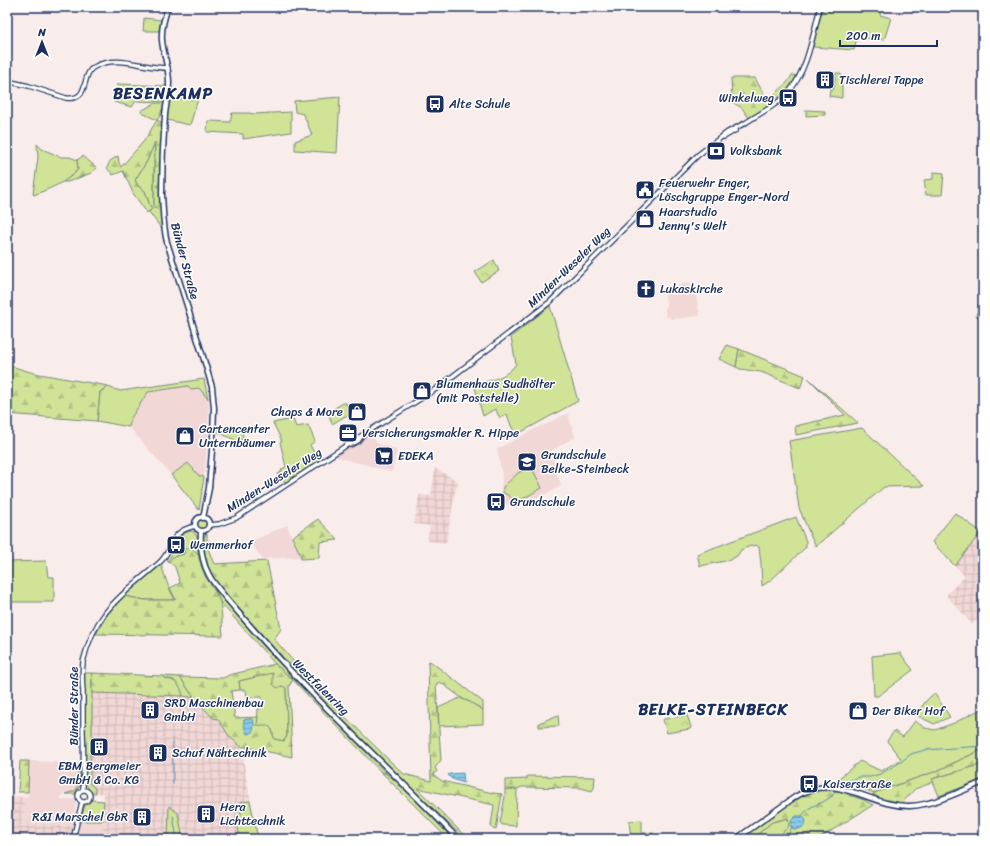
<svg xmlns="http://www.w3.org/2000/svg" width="990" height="846" font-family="Sriracha,sans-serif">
<defs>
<pattern id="industrial-grid" width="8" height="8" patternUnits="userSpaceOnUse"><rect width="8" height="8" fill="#f1d7d5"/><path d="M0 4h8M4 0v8" fill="none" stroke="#ceb9b9"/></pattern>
<pattern id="forest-firs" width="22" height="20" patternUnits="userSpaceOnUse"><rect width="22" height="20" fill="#d0e397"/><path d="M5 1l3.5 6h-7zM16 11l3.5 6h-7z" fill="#b2c385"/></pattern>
<pattern id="park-crowns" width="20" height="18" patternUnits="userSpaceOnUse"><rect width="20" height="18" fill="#d0e397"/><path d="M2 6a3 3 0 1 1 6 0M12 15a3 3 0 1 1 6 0" fill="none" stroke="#b2c385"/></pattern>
<pattern id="water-rules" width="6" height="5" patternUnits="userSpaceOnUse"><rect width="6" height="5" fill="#88cbe9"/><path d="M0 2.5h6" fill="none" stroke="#6ea5c0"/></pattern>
</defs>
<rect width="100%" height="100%" fill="#f9edec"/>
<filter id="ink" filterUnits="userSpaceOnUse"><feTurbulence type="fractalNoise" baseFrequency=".025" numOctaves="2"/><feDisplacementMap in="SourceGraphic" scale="8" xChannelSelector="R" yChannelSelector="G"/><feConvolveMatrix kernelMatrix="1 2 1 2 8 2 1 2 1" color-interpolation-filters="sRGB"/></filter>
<g filter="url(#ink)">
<path fill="#f1d7d5" d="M693 282 700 316 672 319H670V317H666L665 308 667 306 664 292 668 291V289L684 284Z
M188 386 199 388 208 399 209 406 207 447 204 477 199 476 188 463 171 475 129 427 131 418 148 392Z
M568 413 575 437 551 451 561 486 516 509 501 501 502 474 497 449 542 425 543 426Z
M365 430 369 432 377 443 397 450 392 472 337 457 333 452Z
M287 525 301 557 262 559 250 542Z
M29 761 79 763 77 788 75 791 65 793 60 797 61 799H74L75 800 76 802 73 826 23 824 25 797 28 796Z
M80 821H102L100 839H76Z"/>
<path fill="url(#industrial-grid)" d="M435 468 459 482 456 488 446 543 427 541 430 526 414 524 419 495 431 496Z
M955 513 983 534V615L972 624 947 596V594L965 576 933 542Z
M92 693 183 696 194 698 213 718 218 719 229 736 241 747 249 793 259 839H183L178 813 169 806 168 839H100L104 794 96 793 94 787 90 785V754H92Z
M7 796 25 797 23 824 73 826 71 839H7Z"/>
<path fill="#d0e397" stroke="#76897a" d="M823 7 852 9V7H881L880 15 891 18 884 40 857 37 854 50 813 47Z
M144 18 161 20 159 31H143Z
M836 73C839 73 841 73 842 76V98L829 96 830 89 833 90Z
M118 84 166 86 164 102 136 101 132 107 114 102Z
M340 97 337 153 295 150V141L312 135 305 118 303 114 295 112 294 101Z
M169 99H198L190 125 167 120Z
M155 103H164L160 116 157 120 142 113 141 111Z
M291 112V132L243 139V134L207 132 208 121H212L229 122H230L232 113H249L254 114Z
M155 140 154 158V206L156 208 161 209 162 223 161 228 149 212 153 208 150 206 145 191 138 186 135 180 147 161Z
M37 144 42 149 61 157H70L77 160 78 169C67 183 50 188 34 195L33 194 38 157Z
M933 172 944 173 942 195H926L924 180 933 179Z
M550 306 578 401 516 435C512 429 509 421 507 414L500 418 495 409 483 416 474 384C490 381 506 378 516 364L511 337Z
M727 345 739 349 736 367 719 359Z
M204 379 208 399 199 388 191 389 188 386 148 392 131 418 129 427 97 421 100 392 108 387 120 391Z
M293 419 296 427 308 425 315 441 310 445 319 462 287 482H285L277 475 281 472 282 469 286 467 280 442 282 441 273 423Z
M862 428 924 486 884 487 816 546 811 537 799 508 789 441Z
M216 429 222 430 242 429 243 436 241 443 218 432Z
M188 463 199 476 204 477 199 510 171 475Z
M531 466 542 488 517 502 503 492V487L518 473Z
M955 513 981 532 955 566 932 542Z
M796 517 806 541V547L771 580 762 586 761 564 759 547 756 545 748 547 741 550 737 556 730 560 700 566 697 554Z
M197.5 524a4.5 4.5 0 1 1 9 0a4.5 4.5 0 1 1-9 0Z
M190 531 194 532 196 536H198V554L192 548 184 554 173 557 168 562 167 561C174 554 176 539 183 534 185 533 188 532 190 531Z
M46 561 48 577H54V602H7V562Z
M161 565 169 588 174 598V600H145L124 596Z
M214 588 258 640 282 666 387 774 381 772 293 680 275 664 220 602Z
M900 653 913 670 878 696H874L872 656Z
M274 672V679L282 686 286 687 287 736 284 741 274 739 272 730 257 725 258 709 262 708V697H247L246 690H240L239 681Z
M85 673H92V754H90V784L94 787 96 793C91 793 87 788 86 782L84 674Z
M163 676 180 677 194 698 183 696 182 693 174 680 164 678Z
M934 693 950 717 934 724 916 715 925 702Z
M460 698 470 702 483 710V724L439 726 438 708Z
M983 708V749L937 771 874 793 848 783 839 778 860 761 881 771 901 759 887 741 894 731 903 737 915 721 925 728 935 730 954 723Z
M983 762V779L939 796 932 779 979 765Z
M79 763H80V785L75 794H65L75 791 77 788Z
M505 789H517L516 826 503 825 500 823 505 796Z
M91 800 104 801 102 821H80L85 805Z
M250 801 258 839H240L236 817 241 816 240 802Z
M169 806 178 813 183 839H168Z
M788 818 789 826 776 839H752L772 822Z
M642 820V833H653L654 839H631L629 821Z"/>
<path fill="url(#forest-firs)" stroke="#76897a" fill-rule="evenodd" d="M792 75 798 76C795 81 791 87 787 91 776 103 762 110 749 118L742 108 732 102 731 78H755L767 100C776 93 787 85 792 75Z
M157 120 163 123 160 182 161 209 156 208 154 207 155 142 147 161 135 180 138 186 145 191 150 206 153 208 147 213 133 193 123 171 113 175 107 168 110 161 118 156 119 163 121 167 144 141Z
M83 156 97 168 91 173 68 182H63L74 174 78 169 77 160Z
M983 289V317L976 316Z
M739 349 805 376 800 388 761 372 740 369 736 367Z
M7 365 34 373 108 386 100 392 97 421 7 414Z
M808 378 858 423 796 435 795 426 845 415Z
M318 519 338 540 320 542 319 558 301 559V556L292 537Z
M207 534V546L214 564 267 561 281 629 274 639 301 670 307 679 391 762 404 774 431 781 428 662 430 661 483 702V710L470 702 463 699 440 682 436 684 441 760 435 768 437 771 434 775 442 781 493 793 502 794 496 830 493 829 491 826 494 805 417 788 468 839H465C404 781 344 722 287 662 271 645 257 629 242 612 232 601 221 590 213 577 205 565 202 551 203 537Z
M185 548H192L198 554C199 559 204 574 206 578 211 585 217 593 220 602 222 611 222 626 223 636L96 634 107 615 124 596 145 600H175V598L170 588 180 583 175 567 169 561 173 557 184 554Z
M275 664 293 680 289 686 292 757 246 747H241L229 736 218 719 213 718 194 698 180 677 223 678 229 675ZM273 673V684L277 688 282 686 286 688 287 736 284 741 274 739 272 730 268 725H257L258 717 235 718 231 691 240 690 239 681Z
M92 673 163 676 164 678C176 681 180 683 183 696L92 693Z
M983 749V762L979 765 932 779 934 782 915 789 902 803 882 799 872 795 874 793 937 771Z
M20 761H29L28 792H18Z
M381 772 387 774 397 782 453 839H448Z
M527 776 595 777 594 788 592 791 581 788 522 787 517 789H505V780L527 779Z
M821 790H835L846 793 849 795 864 800 873 805 818 839H776L789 826 788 818 772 822 752 839H739L797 798 806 793Z"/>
<path fill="url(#park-crowns)" stroke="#76897a" d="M806 110 825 111V115L806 116Z
M494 260 499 271 481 282 475 272Z
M343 403H346L349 414 332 424 328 412Z
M558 715 559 726 539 727V723Z
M687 715 691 727 690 729 667 733 663 721 664 719Z"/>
<path fill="url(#water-rules)" stroke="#5c8db1" d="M248 719H253L254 725 253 731 248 735C245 731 243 724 244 720Z
M463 773 464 783 452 779 448 775 449 774Z
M796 816H803L806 821 803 827 795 830 791 827V821Z"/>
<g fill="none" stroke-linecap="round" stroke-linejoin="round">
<path stroke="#5c8db1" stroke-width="1" d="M173 739V784
M840 787 847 781 860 777H870L880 774 901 762 911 754 925 750 983 746
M173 816 177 839
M801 817 808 809 815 805 821 803 831 797 838 789
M784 839 788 836 792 826"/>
<g stroke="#1b2f5e" stroke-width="6">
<path id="tertiary" d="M7 81 29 86 66 98C91 101 80 75 94 67 117 54 143 68 168 68
M744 124C758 114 775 107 787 94 807 73 813 35 820 7
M724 137 736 130
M350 445 358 441 361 437
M209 525 219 524 236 518 347 445 354 440 361 436 436 389 550 302 698 155 728 132 745 123
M83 789C83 770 84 751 83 732 83 718 83 705 83 692 82 682 82 672 83 662 87 645 95 626 106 612 121 593 141 579 159 563 176 548 166 533 195 526
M78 796a6 6 0 1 1 12 0a6 6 0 1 1-12 0Z
M73 839 82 802"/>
</g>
<g stroke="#1b2f5e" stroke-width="7">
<path id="secondary" d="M168 7C164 18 161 29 162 40 163 54 169 67 169 82 169 93 166 104 165 115 163 141 162 168 162 194 163 210 163 227 167 242L205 363 212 387 214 408 213 438 209 488 203 518
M195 524a7 7 0 1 1 14 0a7 7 0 1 1-14 0Z
M201 531C200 546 202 562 209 575 213 583 220 590 225 597 237 611 249 625 261 638 323 709 393 771 458 839
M736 839 795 797C837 770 868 807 910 806 933 805 962 791 983 782"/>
</g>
<use href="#tertiary" stroke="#fff" stroke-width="3.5"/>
<use href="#secondary" stroke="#fff" stroke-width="4"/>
</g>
</g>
<defs>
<g id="building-square" transform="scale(1)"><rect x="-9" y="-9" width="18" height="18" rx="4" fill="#1b2f5e" stroke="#fff"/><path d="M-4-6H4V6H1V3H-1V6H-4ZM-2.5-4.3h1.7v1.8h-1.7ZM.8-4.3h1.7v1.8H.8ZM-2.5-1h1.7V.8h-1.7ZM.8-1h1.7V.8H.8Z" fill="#fff"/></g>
<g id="bus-square" transform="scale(1)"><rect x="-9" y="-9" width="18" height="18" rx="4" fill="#1b2f5e" stroke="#fff"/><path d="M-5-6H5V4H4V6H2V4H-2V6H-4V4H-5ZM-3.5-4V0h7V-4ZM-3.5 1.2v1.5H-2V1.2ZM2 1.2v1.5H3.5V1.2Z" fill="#fff"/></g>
<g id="bank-square" transform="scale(1)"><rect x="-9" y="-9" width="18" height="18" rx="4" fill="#1b2f5e" stroke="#fff"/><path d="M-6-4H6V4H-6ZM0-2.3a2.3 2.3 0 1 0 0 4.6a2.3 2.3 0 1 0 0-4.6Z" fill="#fff"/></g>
<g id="civic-square" transform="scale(1)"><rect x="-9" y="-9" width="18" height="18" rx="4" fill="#1b2f5e" stroke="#fff"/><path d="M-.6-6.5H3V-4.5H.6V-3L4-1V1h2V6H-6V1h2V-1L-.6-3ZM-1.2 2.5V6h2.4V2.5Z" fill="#fff"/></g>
<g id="shop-square" transform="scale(1)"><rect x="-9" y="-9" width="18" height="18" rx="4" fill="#1b2f5e" stroke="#fff"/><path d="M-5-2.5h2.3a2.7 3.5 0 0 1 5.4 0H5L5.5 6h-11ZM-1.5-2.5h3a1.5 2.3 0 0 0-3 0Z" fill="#fff"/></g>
<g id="church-square" transform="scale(1)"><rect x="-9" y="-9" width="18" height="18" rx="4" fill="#1b2f5e" stroke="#fff"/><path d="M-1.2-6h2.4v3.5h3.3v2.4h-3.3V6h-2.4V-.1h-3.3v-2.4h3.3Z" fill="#fff"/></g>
<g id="office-square" transform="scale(1)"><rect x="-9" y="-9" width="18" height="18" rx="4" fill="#1b2f5e" stroke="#fff"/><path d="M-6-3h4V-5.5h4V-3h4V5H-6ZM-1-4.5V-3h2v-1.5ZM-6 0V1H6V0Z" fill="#fff"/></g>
<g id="supermarket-square" transform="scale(1)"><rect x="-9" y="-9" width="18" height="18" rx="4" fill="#1b2f5e" stroke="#fff"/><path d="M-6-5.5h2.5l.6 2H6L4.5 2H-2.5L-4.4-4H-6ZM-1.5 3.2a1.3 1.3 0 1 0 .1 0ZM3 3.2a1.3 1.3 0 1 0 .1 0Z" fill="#fff"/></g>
<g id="school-square" transform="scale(1)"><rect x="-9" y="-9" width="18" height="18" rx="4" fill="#1b2f5e" stroke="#fff"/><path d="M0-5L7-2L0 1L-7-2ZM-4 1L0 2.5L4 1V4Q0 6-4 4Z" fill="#fff"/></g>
</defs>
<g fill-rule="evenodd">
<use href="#building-square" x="825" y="80"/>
<use href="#bus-square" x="788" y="98"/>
<use href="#bus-square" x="435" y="104"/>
<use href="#bank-square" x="716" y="151"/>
<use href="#civic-square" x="645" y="190"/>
<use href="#shop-square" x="645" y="219"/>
<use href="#church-square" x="646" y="289"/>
<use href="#shop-square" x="422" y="391"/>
<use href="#shop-square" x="357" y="412"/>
<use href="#office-square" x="348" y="433"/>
<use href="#shop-square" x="185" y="436"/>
<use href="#supermarket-square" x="384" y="456"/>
<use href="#school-square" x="527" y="462"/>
<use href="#bus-square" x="496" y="502"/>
<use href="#bus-square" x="176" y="545"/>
<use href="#building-square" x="150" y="710"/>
<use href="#shop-square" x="858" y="711"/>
<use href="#building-square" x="99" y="747"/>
<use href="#building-square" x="158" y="753"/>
<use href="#bus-square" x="809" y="784"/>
<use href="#building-square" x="206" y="814"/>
<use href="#building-square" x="142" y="817"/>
</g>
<g text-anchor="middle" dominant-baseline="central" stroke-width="3" stroke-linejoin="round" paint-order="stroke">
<g font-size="12" fill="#1b2f5e" stroke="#fff" text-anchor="start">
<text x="839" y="80">Tischlerei Tappe</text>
<text x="774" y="98" text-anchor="end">Winkelweg</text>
<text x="449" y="104">Alte Schule</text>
<text x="730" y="151">Volksbank</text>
<text x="659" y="183">Feuerwehr Enger,<tspan x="659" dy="14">Löschgruppe Enger-Nord</tspan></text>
<text x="659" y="212">Haarstudio<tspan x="659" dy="14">Jenny's Welt</tspan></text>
<text x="660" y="289">Lukaskirche</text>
<text x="436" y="384">Blumenhaus Sudhölter<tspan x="436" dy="14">(mit Poststelle)</tspan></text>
<text x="343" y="412" text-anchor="end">Chaps &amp; More</text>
<text x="199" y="429">Gartencenter<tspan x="199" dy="14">Unternbäumer</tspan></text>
<text x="362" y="433">Versicherungsmakler R. Hippe</text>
<text x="541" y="455">Grundschule<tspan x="541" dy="14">Belke-Steinbeck</tspan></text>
<text x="398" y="456">EDEKA</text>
<text x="510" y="502">Grundschule</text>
<text x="190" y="545">Wemmerhof</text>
<text x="164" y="703">SRD Maschinenbau<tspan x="164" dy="14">GmbH</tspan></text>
<text x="872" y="711">Der Biker Hof</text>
<text x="172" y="753">Schuf Nähtechnik</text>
<text x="99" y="766" text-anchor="middle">EBM Bergmeier<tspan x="99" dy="14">GmbH &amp; Co. KG</tspan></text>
<text x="823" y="784">Kaiserstraße</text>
<text x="220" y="807">Hera<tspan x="220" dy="14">Lichttechnik</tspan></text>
<text x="128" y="817" text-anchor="end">R&amp;I Marschel GbR</text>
</g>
<g font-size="12" fill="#1b2f5e" stroke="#fff">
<text transform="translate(185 261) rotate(75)">Bünder Straße</text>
<text transform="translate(569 267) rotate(-44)">Minden-Weseler Weg</text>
<text transform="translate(274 480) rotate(-32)">Minden-Weseler Weg</text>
<text transform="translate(321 687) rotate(45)">Westfalenring</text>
<text transform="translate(74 706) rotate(-90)">Bünder Straße</text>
</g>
<g font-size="16" font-weight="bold" letter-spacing="1" fill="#1b2f5e" stroke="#fff">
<text x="163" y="93">BESENKAMP</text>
<text x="713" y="709">BELKE-STEINBECK</text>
</g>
</g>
<rect width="990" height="846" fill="none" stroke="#fff" stroke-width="24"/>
<rect x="12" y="12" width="966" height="822" fill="none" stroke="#1b2f5e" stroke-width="1.5" filter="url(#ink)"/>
<g transform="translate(42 42)" stroke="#ffffff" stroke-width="3" paint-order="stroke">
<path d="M0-3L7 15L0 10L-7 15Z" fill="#1b2f5e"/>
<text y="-6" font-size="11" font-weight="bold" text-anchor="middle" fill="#1b2f5e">N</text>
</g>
<path d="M840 40v6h97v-6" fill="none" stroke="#1b2f5e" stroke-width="2"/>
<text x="846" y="40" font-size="12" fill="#1b2f5e" stroke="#ffffff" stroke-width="3" paint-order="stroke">200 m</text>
</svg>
